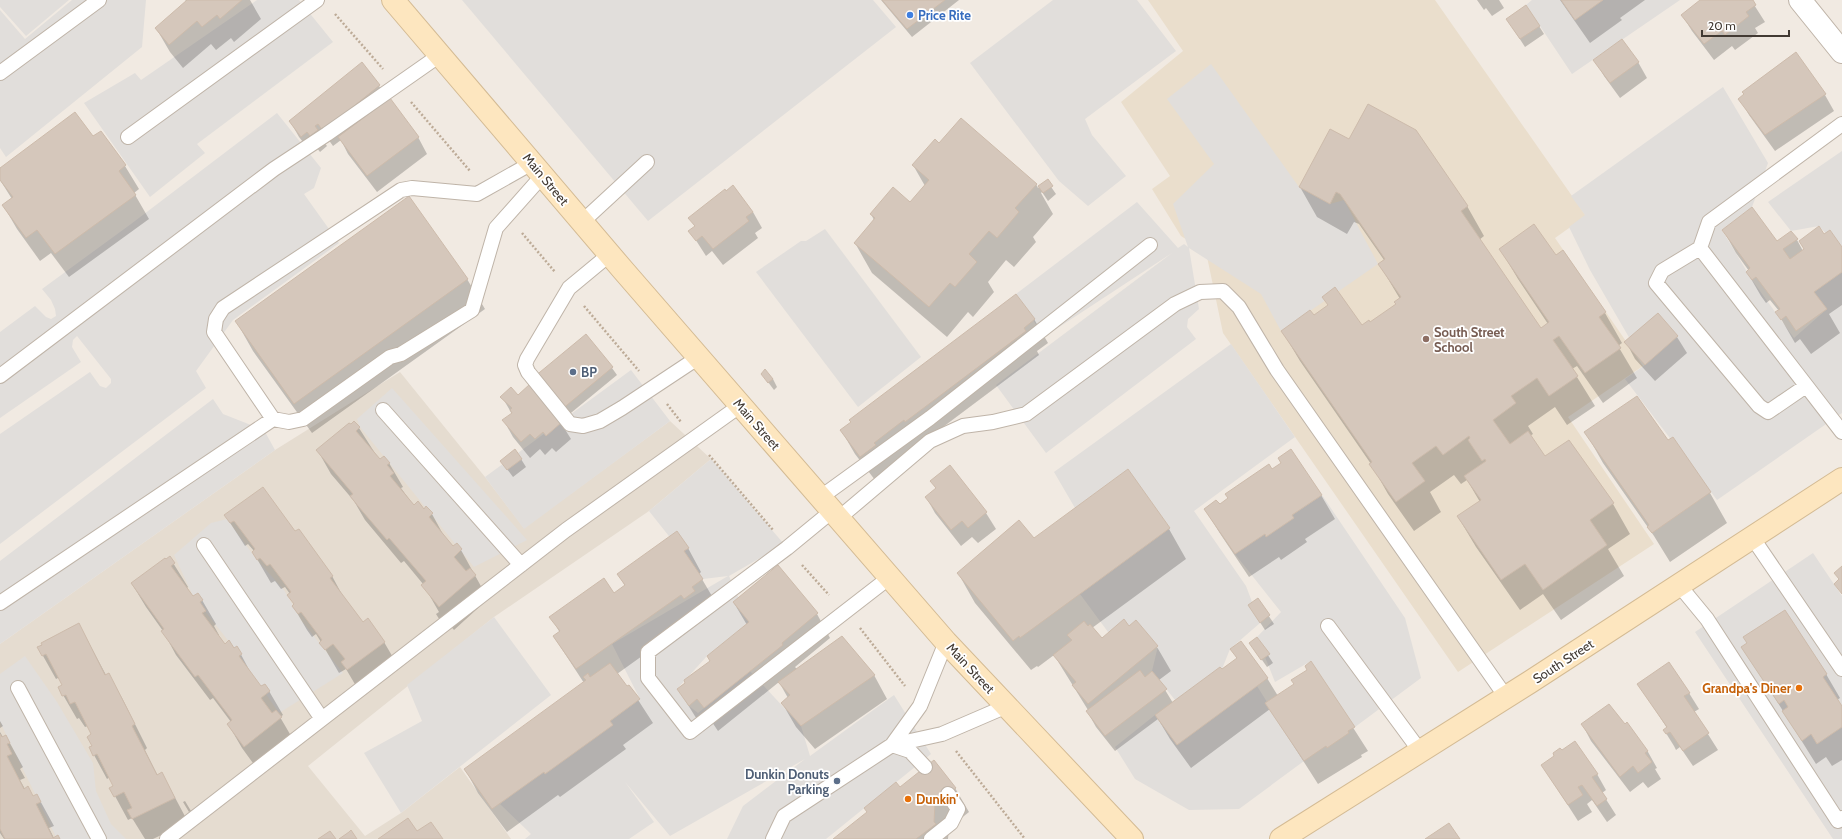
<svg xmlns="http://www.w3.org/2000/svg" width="1842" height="839" font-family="Cabin,sans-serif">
<rect width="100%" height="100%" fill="#f1eae2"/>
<path fill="#e5dcd0" d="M400 372 485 477 524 528 670 421 711 459 649 511 494 617 308 766 365 836 401 813 460 767 511 839H0V644L275 450Z"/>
<path fill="#eadecc" d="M1148 0H1435L1586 216 1555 238 1643 366 1568 417 1654 544 1458 672 1223 333 1206 252 1181 236 1152 189 1170 176 1121 102 1183 51Z"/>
<path fill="#e1dedb" d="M0 0H69L26 36 0 7Z
M72 0H146L142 47 6 157 0 148V10L25 39Z
M257 0H299L333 42 197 144 205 153 150 197 84 103 135 73 141 80Z
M462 0H873L896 27 648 221Z
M1053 0H1137L1176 51 1085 119 1092 135 1126 176 1088 206 1059 181 970 63Z
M1532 0H1561L1575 20 1601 0H1680L1572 74 1526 5Z
M1211 64 1299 187 1330 204 1344 200 1378 264 1281 331 1261 294 1189 248 1199 309 1188 319 1187 327 1196 339 1046 453 996 385 1172 253 1044 337 1016 294 1137 202 1178 248 1184 244 1188 247 1173 204 1214 164 1167 99Z
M1723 87 1768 163 1752 207 1722 230 1752 280 1794 338 1827 309 1814 292 1842 272V413L1717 500 1625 379 1645 365 1590 270 1569 227 1585 215 1571 196Z
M277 113 321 168 314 188 304 194 339 243 233 320 196 371 206 388 0 544V434L90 372 100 386 106 388 111 383V379L77 336 73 340 72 347 81 362 0 418V332L35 306 46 317 51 319 56 316 55 309 51 300 42 289 131 224Z
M1842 151V251L1819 226 1791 231 1768 202Z
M825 229 921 357 858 407 756 272 801 241H806Z
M1231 344 1295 437 1194 511 1246 586 1260 623 1230 649 1222 669 1175 700 1152 671 1158 646 1136 620 1129 626 1108 632 1080 594 1170 528 1128 469 1075 508 1054 472Z
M631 370 670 421 524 529 485 477Z
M392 388 527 540 474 567 360 427 357 419Z
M213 399 223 414 264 430 275 450 0 644V561Z
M711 459 784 544 729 576 749 622 707 656 677 689 689 706 698 713 750 671 801 726 810 756 894 695 931 754 826 839H727L743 806 805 759 670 836 625 782 654 822 629 839H525L531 834 500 804 640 699 612 644 728 576 703 579 649 511Z
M1322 495 1405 618 1421 678 1355 727 1311 661 1275 682 1257 637 1281 612 1235 554Z
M227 519 257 560 284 590 301 620 343 673 279 713 234 648 193 596 174 555 211 523Z
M1813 553 1842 596V839H1833L1695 632Z
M494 617 551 695 401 813 364 753 422 721 407 685Z
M25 656 57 702 93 763 96 791 111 824 126 839H57L0 722V674Z
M1257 686 1304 761 1239 809 1189 810 1135 779 1115 747 1155 715 1177 745Z"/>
<path fill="#0003" d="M185 0H250L261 19 234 42 231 38 216 50 211 44 183 68 170 52 156 28 187 2Z
M881 0H959L912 37Z
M1477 0H1499L1504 8 1492 16 1486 8 1484 10Z
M1560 0H1645L1620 18 1622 20 1590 43Z
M1702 0H1751L1765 22 1755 28 1758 33 1735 50 1732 46 1714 60 1692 31 1682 15Z
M1539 26 1544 34 1525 47 1512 27Z
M1796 54 1825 95 1834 111 1775 151 1749 115 1740 99Z
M1595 60 1638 62 1647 78 1620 98 1604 76Z
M361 64 379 86 388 100 418 137 427 154 377 192 348 154 341 140 333 146 328 139 324 142 327 146 320 152 317 148 311 152 299 137 290 121Z
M93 138 125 166 139 189 134 193 149 219 69 277 51 253 40 261 17 229 3 205 12 199 0 180V169Z
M940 144 1036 184 1038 188 1047 181 1056 194 1048 201 1042 192 1041 193 1053 214 1033 237 1036 242 1014 267 1006 260 988 282 994 292 973 317 968 312 947 337 872 273 855 243 874 220 871 214 910 203 925 186 913 165Z
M1300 187 1467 206 1484 236 1479 240 1540 329 1548 324 1518 279 1500 249 1555 256 1563 251 1605 313 1622 343 1618 346 1637 378 1603 403 1577 366 1572 369 1595 406 1567 425 1555 407 1528 426 1533 434 1530 436 1545 458 1569 441 1613 504 1630 534 1608 549 1624 576 1561 620 1543 594 1520 610 1476 547 1458 517 1480 502 1467 480 1461 484 1454 475 1430 492 1441 512 1414 531 1388 494 1371 464 1300 361 1282 331 1314 317 1361 326 1370 323 1397 304 1400 299 1379 264 1384 260 1359 224 1354 222 1347 234 1317 217Z
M753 212 762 228 755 233 758 238 723 265 712 251 706 256 690 231 695 227 690 218Z
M1723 230 1777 242 1797 240 1803 251 1824 235 1842 249V305L1829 314 1840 333 1811 354 1800 339 1795 343 1777 312 1779 311 1770 300 1766 303 1761 296 1747 272 1749 271 1736 253Z
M467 279 485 309 312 433 253 351 236 321Z
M1657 314 1677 337 1687 353 1655 381 1635 359 1626 342Z
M1034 319 1048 343 1037 351 1039 355 919 445 918 443 888 467 889 469 875 480 855 454 841 430Z
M612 368 617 375 566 417 535 377Z
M762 374 773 379 777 387 774 390Z
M502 397 561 423 571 439 556 452 552 448 545 455 540 449 530 458 513 437 504 421 512 414Z
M359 428 380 461 389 463 403 487 401 488 414 506 432 514 445 538 453 547 461 550 488 599 454 630 446 621 441 622 436 614 439 612 423 584 404 561 401 563 365 520 354 501 331 474 318 451Z
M1586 433 1668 442 1710 493 1727 523 1670 562 1654 536 1603 463Z
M521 459 526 467 513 477 501 461Z
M950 466 986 513 996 529 978 543 972 537 961 546 935 513 926 497 936 489 932 481Z
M1272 470 1321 495 1335 519 1305 539 1307 542 1281 560 1279 557 1249 577 1219 532 1205 509 1219 506Z
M225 515 295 533 332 576 345 600 363 624 384 642 398 666 356 686 346 669 339 673 321 642 316 634 312 637 307 630 293 606 295 605 290 594 285 587 281 589 275 581 271 583 253 552 254 551 248 544 245 546Z
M1169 529 1186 559 1092 628 1102 639 1129 628 1136 622 1157 647 1171 671 1159 680 1173 703 1237 659 1232 649 1267 678 1278 696 1295 685 1308 670 1311 662 1368 751 1361 755 1362 757 1318 784 1270 709 1191 768 1170 739 1158 719 1115 751 1096 727 1087 711 1088 710 1054 655 1038 667 1037 666 1031 670 975 603 958 573 1034 539Z
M688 548 701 572 699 574 716 603 617 674 627 688 629 686 653 723 623 745 626 749 560 797 558 795 507 832 478 793 465 769 584 683 554 637 560 633 551 617 614 594 625 586 618 574Z
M170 558 188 587 187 588 193 597 202 600 216 624 214 626 219 635 218 636 224 645 234 649 237 647 254 679 261 688 269 691 283 715 280 717 294 741 258 770 242 748 228 724 231 722 213 698 210 700 176 655 163 631 146 607 132 584Z
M778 567 817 614 830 638 795 667 797 669 874 675 887 699 815 749 796 727 782 703 788 698 779 682 718 731 712 722 703 729 678 689 711 661 747 625 734 603Z
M1258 599 1274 624 1265 630 1254 613Z
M79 624 106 675 108 674 122 698 147 748 145 750 158 776 162 773 188 822 153 839H145L132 818 128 820 115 796V786L110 777 107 779 94 755 92 735 88 726 85 727 79 718 77 719 59 688 64 685 60 677 56 679 38 647Z
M1257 638 1273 663 1267 667 1250 643Z
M1743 647 1826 674 1840 698 1837 700 1842 708V760L1832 766 1826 757 1816 764Z
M1639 685 1689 693 1699 709 1694 712 1718 750 1693 766 1680 747 1676 750 1674 746 1664 730 1667 728Z
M0 721 3 726 0 728Z
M1582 724 1624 726 1627 724 1648 752 1657 768 1655 769 1661 779 1648 788 1643 782 1630 792 1591 741Z
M0 732 3 737 6 736 23 767 20 769 25 778 20 780 25 789 33 797 37 795 54 826 49 828 54 838 59 839H4L0 833Z
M1562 752 1597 774 1606 790 1602 793 1616 815 1607 822 1592 800 1587 804 1592 812 1578 821 1542 765Z
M955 788 969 812 949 828 948 839H835Z
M185 801 191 811 189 812 183 802Z"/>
<path fill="#d5c7bb" stroke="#cdbbab" d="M187 0H242L220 19 217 15 202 27 197 21 169 45 155 28Z
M882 0H945L907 29Z
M1561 0H1603L1575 20Z
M1700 0H1753L1756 5 1746 12 1749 16 1725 35 1722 31 1704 44 1681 15Z
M1526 5 1540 26 1520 39 1506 19Z
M1622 39 1639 62 1610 83 1593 60Z
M1796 52 1826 94 1765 135 1738 99 1744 94 1742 92Z
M362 62 380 85 323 131 318 124 315 126 318 130 310 136 307 132 301 137 289 121Z
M390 98 419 137 367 176 338 137Z
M1368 104 1416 130 1468 206 1461 211 1541 328 1549 322 1499 249 1534 224 1556 255 1563 250 1606 312 1599 317 1621 348 1585 373 1559 336 1553 340 1578 376 1549 396 1537 378 1511 396 1516 403 1493 420 1510 444 1528 431 1545 456 1569 440 1614 503 1590 520 1607 545 1543 590 1525 564 1501 580 1457 516 1481 500 1464 476 1486 461 1485 459 1482 461 1468 440 1470 438 1469 436 1443 455 1436 446 1412 463 1425 481 1396 502 1369 464 1372 462 1281 331 1310 310 1314 315 1328 305 1322 297 1335 287 1362 325 1369 320 1370 322 1396 304 1394 302 1401 297 1378 264 1385 259 1340 194 1336 192 1330 204 1299 187 1330 129 1349 139Z
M75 112 93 136 101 131 126 165 119 171 136 195 55 254 37 230 26 238 2 205 13 197 0 180V168Z
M961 118 1037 184 1015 208 1019 212 997 238 989 231 969 254 977 262 955 287 950 283 929 307 854 243 875 218 870 214 893 187 910 202 929 180 912 165 935 139 939 143Z
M1048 179 1053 186 1043 193 1038 186Z
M733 185 753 212 746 217 749 221 713 249 702 236 696 241 688 231 695 226 688 218 725 189 726 191Z
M409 196 468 279 294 404 235 321Z
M1752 207 1777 241 1791 231 1798 239 1783 249 1790 259 1804 249 1799 241 1819 226 1824 234 1830 230 1842 247V272L1814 292 1827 309 1796 331 1786 316 1781 320 1775 312 1780 309 1756 277 1752 280 1746 272 1750 268 1722 230Z
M1016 294 1035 319 1024 328 1026 331 905 422 904 420 874 443 876 445 860 457 840 430 851 422 849 420Z
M1658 313 1678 336 1645 365 1624 342Z
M586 334 613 367 561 410 534 377Z
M765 369 773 379 768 383 761 374Z
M530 384 562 422 546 436 543 432 535 439 530 434 521 442 502 420 512 413 510 410 512 408 500 397 511 387 518 395Z
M1637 396 1668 440 1673 437 1711 492 1652 533 1647 527 1649 525 1584 432Z
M354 421 360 427 356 431 380 459 384 456 390 463 387 465 394 473 390 476 414 505 418 501 424 509 426 506 433 513 429 517 453 546 457 543 462 549 454 557 466 571 470 568 476 575 439 607 421 585 426 581 389 538 387 540 358 506 350 496 353 494 316 450 349 423 351 424Z
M515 449 522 459 507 470 500 461Z
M1291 449 1322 495 1292 515 1294 518 1266 537 1265 534 1235 554 1204 509 1216 500 1220 504 1228 498 1225 494 1269 464 1272 469 1281 463 1278 458Z
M950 465 987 512 968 528 962 521 951 530 925 497 936 488 930 481Z
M1128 469 1170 528 1020 638 1019 636 1013 641 957 573 1019 520 1034 538Z
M263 487 295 531 299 529 333 576 330 578 363 622 368 618 385 642 347 670 341 662 345 659 333 644 325 650 319 643 322 640 301 612 298 614 292 606 294 604 287 595 291 592 270 564 267 566 260 558 257 560 252 552 255 549 234 521 230 523 224 515Z
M677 531 689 548 684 551 703 579 692 587 695 591 684 599 681 595 576 669 553 636 560 631 549 617 604 578 614 593 625 585 617 574Z
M170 556 175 563 171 566 193 596 198 593 203 600 200 602 206 611 202 613 225 644 229 640 234 648 237 646 242 654 239 656 261 686 265 684 270 691 261 698 272 713 276 710 282 717 244 747 227 724 232 720 198 675 195 677 161 631 164 629 131 583 165 558 166 559Z
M778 565 818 613 782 643 783 645 704 708 697 699 689 706 677 689 685 683 684 680 710 661 707 656 749 622 733 602Z
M1842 566V594L1834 584 1839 579 1834 573Z
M1258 598 1270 615 1260 623 1248 605Z
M1785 610 1827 674 1823 677 1842 706V727L1817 744 1811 734 1802 741 1782 711 1788 707 1784 700 1779 704 1741 647 1747 643 1743 637Z
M1124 619 1129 626 1136 620 1158 646 1088 704 1072 685 1076 682 1053 655 1072 640 1067 635 1084 621 1088 626 1090 624 1102 638Z
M79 623 105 675 109 673 135 724 132 726 157 775 162 772 175 798 132 819 127 810 132 808 124 792 114 797 109 788 113 786 97 754 93 756 89 747 92 746 87 737 91 734 75 702 70 704 66 695 62 696 58 687 62 685 46 654 42 656 37 647 42 645 41 643Z
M842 636 875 675 801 726 781 703 790 695 778 682Z
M1257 637 1270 654 1261 660 1249 643Z
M1241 641 1268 678 1177 745 1155 715 1220 667 1222 669 1237 658 1230 649Z
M1311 661 1355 727 1348 731 1349 733 1327 748 1326 746 1304 761 1265 703 1294 684 1291 680 1307 670 1305 666Z
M1669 662 1690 693 1684 696 1709 733 1683 751 1670 732 1666 734 1663 730 1667 727 1637 684Z
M610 663 627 686 629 685 640 699 610 721 613 725 545 774 544 772 492 809 464 769 586 680 583 677 588 673 590 677Z
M1140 670 1145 677 1152 671 1167 689 1105 736 1086 711Z
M1609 704 1625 724 1627 722 1648 751 1645 753 1652 762 1638 773 1633 766 1620 777 1581 724Z
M0 734 2 737 6 735 10 743 7 744 12 754 7 756 24 789 28 786 33 796 37 794 41 802 36 804 53 838 58 835 60 839H5L0 829Z
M1575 741 1598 774 1592 777 1607 799 1597 806 1582 785 1578 787 1583 795 1568 805 1541 765 1554 756 1553 753 1560 748 1562 750Z
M934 760 956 788 935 804 934 822 936 824 916 839H833L867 812 864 808 896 782 900 787Z
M408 818 417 831 431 822 443 839H378Z
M1449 823 1460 839H1425Z
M351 830 357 839H339L349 832Z
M330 831 336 839H318Z"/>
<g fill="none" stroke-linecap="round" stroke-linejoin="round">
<g stroke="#bfb4a8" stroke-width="16">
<path id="service" d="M0 73 99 0
M1842 124 1709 222 1700 248 1842 432
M128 137 317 0
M532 163 477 194 412 188 401 190 223 308 216 319 214 332 273 419 289 422 303 419 390 357 401 354 472 310 496 228 543 175
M582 222 647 162
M1700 248 1662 271 1656 283 1759 406 1768 412 1806 386
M610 254 569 288 527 359 525 365 528 372 570 424 583 426 600 421 622 408 699 357
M0 376 274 169 327 134 440 55
M383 410 521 565
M821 497 930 418 1150 245
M832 511 787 548 648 652V678L690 732 890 577
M839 518 930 441 963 426 993 422 1026 414 1175 304 1200 292 1223 291 1239 307 1277 370 1506 697
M1752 537 1842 669
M204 545 322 719
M1679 585 1707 619 1838 821 1842 818
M0 603 273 419
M1328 626 1420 751
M946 642 920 706 892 745 942 734 1007 706
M18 688 99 839
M167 839 566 530 741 405
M773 839 784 816 892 745 910 751 925 767
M931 839 951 823 958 809 948 794"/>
</g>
<g stroke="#bfb4a8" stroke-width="24">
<path id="tertiary" d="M1800 0 1842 52"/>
</g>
<g stroke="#d4bb94" stroke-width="24">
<path id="secondary" d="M393 0 623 270 946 642 1132 839
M1281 839 1530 682 1842 479"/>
</g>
<path stroke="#bdab97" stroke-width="2.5" stroke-dasharray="2 2" stroke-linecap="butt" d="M335 14 383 69
M411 102 470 171
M522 233 555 272
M584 306 639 371
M667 404 681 422
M709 455 773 530
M802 565 829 595
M860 628 905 686
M956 751 1025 839"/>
<use href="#service" stroke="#fff" stroke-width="14"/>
<use href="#tertiary" stroke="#fff" stroke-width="22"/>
<use href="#secondary" stroke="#fde6bf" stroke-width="22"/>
</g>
<circle fill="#3f7fe0" stroke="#fff" stroke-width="1.5" cx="910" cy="15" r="4"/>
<circle fill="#8d6e63" stroke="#fff" stroke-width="1.5" cx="1426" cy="339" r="4"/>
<g fill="#5c6f8a" stroke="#fff" stroke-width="1.5">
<circle cx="573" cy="372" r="4"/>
<circle cx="837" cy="781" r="4"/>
</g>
<g fill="#e8710a" stroke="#fff" stroke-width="1.5">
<circle cx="1799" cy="688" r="4"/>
<circle cx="908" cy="799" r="4"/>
</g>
<g text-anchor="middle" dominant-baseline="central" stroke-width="3.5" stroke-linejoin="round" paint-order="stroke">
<g font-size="13" font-weight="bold" fill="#366cbe" stroke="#fff" text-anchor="start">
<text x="918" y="15">Price Rite</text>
</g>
<g font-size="13" fill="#423a33" stroke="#fff">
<text transform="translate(546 179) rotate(50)">Main Street</text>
<text transform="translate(757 424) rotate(49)">Main Street</text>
<text transform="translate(1563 661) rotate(-33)">South Street</text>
<text transform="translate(971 668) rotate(47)">Main Street</text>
</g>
<g font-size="13" font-weight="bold" fill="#785e54" stroke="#fff" text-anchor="start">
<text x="1434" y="332">South Street<tspan x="1434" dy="15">School</tspan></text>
</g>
<g font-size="13" font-weight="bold" fill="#4e5e75" stroke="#fff" text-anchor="start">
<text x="581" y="372">BP</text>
<text x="829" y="774" text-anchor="end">Dunkin Donuts<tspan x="829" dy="15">Parking</tspan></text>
</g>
<g font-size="13" font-weight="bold" fill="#c56008" stroke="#fff" text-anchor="end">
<text x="1791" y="688">Grandpa's Diner</text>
<text x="916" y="799" text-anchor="start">Dunkin'</text>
</g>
</g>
<path d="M1702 30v6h87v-6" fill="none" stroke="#423a33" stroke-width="2"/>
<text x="1708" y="30" font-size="12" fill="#423a33" stroke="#ffffff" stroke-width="3" paint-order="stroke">20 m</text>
</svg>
